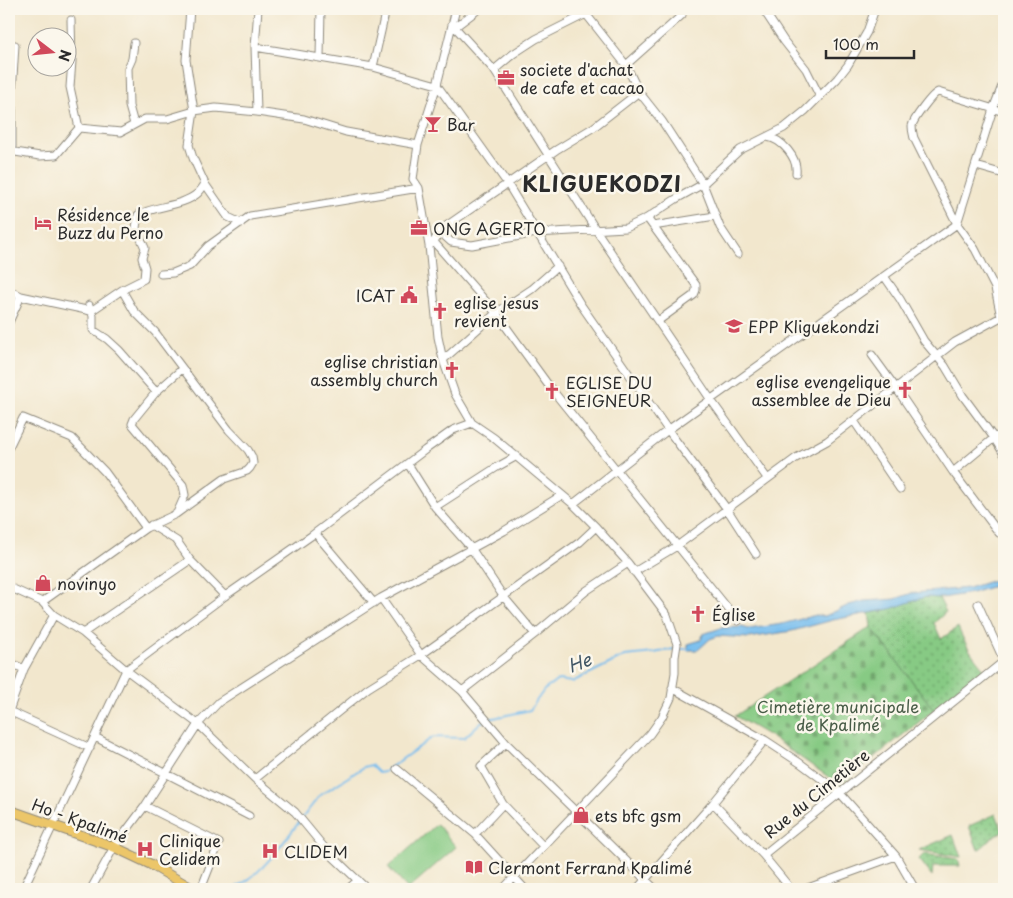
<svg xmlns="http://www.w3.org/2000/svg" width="1013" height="898" font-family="'Playpen Sans',sans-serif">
<defs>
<pattern id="grass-dots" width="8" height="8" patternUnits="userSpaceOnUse" patternTransform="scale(1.25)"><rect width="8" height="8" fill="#87ca84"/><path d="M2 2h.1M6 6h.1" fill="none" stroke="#6fa46c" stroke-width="1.8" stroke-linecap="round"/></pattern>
<pattern id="cemetery-stones" width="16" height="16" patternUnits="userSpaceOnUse" patternTransform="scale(1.25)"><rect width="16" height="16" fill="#87ca84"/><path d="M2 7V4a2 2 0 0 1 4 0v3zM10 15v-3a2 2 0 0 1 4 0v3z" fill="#6fa46c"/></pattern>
</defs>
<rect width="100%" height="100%" fill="#fbf7ec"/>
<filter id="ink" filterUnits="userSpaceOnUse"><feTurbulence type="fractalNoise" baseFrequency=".02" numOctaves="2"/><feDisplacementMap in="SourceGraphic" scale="10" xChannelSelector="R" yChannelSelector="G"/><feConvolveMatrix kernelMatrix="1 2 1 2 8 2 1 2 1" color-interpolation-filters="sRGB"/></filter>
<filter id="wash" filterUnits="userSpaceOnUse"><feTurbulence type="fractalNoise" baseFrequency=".0096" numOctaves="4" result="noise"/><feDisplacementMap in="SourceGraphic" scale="20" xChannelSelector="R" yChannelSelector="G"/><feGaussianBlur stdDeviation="1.12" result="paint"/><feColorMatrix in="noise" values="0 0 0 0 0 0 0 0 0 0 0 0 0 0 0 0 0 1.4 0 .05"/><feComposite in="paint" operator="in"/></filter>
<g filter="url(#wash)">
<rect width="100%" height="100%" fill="#f2e7cd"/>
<path fill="url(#grass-dots)" stroke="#597a58" d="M925 597 939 598 946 612 934 623 941 639 958 627C965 644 973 657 986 671L934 710 871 627 869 613 882 611Z
M996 814 1003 832C989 837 989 843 978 850L969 826Z
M953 835 961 857 919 850Z
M924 854 958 859 960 866H933L932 876 919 859Z"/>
<path fill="url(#cemetery-stones)" stroke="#597a58" d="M871 627 934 710 840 785 771 737 735 716Z"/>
<path fill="#87ca84" stroke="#597a58" d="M437 824 456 847 408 889 388 867Z"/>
<path fill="#77bdee" stroke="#51748c" d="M1004 574V581L991 587 972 593 942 598 925 597 890 609 833 620 792 631 749 638 718 636 710 639 698 650H688V644L701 640 703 634 721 628 742 627 749 629 782 624 816 615 825 616 849 605 864 601 895 599 912 593 968 588 994 580Z"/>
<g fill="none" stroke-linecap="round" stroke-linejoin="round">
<path stroke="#77bdee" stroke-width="2" d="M678 649H689
M489 719 530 710 544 690 558 680 572 682 625 656 654 653 674 649
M303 817 320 795 364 767 371 765 379 773 384 772 433 737 464 738 481 722 485 721
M233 889C262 875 280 846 300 821"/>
</g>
</g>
<g filter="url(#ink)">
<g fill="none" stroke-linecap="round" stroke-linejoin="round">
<g stroke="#8e897c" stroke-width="9">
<path id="minor" d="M190 9 186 60 194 111 189 145 193 158 205 184 228 217 241 223
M456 9 437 85 418 145 413 179 419 188 429 246 438 337 443 360 455 394 472 423 494 438 573 504 596 527 628 563 667 615 677 644 675 657V673L671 698 662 717 650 734 503 889
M763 9 784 41 806 69 820 97
M586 14 626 65 639 92 662 121 703 184 720 227 738 254
M71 20 72 61 70 87 79 128
M452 24 494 70 596 230 711 400 767 478
M455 27 479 9
M134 43 132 59 128 68 129 106 134 124
M255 47 373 67 437 85 507 183 581 305 668 430 727 509 756 554
M320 57 321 9
M626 65 682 15
M373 67 386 9
M494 70 513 54 536 39 586 14 592 9
M257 112 255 47 258 9
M767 137C782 139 798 158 796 173
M9 151 40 156 56 155 79 128 121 132 145 119H167L194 111 216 108 257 112 304 119 346 132 418 145
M12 152V94L15 45
M976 166 1004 174
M647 218 696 285V290L694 295 658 321
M653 226 715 216
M439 231 451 242 472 245 536 233 626 228 647 218 676 199 703 184 740 150 784 128 805 111 837 79 848 65 867 32 875 9
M434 242 496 313 549 386 738 621
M431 244 434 242 439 231 556 150 594 127 639 92
M161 274 173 273 190 266 208 246 250 216 419 188
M884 276 900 299 924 341 945 366 963 396 994 438 1004 432
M9 290 21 296
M89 305 93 316V330L107 339 119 350 156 392 134 419 132 424 183 485 185 495 177 513
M9 322 21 296 91 311 122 290 144 279 145 268 142 258 145 248 136 228 138 215C156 205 182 207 198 193 200 191 203 187 205 184
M872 355 896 388 953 472 999 533
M443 360 496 313 532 289 558 266
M156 392 182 369
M854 421 900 489
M9 447 23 418 72 438 105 472 146 528
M408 464 435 507 471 548 503 596 535 634 462 691
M953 472 994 438 1004 454
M573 504 668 430 957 224 993 109 1004 81
M435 507 497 467 517 456
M151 525 177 541 190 560 225 596
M315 533 374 603
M634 572 677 546 796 458 827 441 955 342 1001 317 995 288 975 249 957 224 914 138C913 134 912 131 912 126 913 120 932 94 938 92L1004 112
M9 587 42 602 54 615 83 633 126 670 198 724 255 779 295 812 328 852 367 889
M381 598 421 655 462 691 506 743 655 889
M42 602 146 528 176 514 224 479 247 471 250 468 253 463 252 457 248 450 229 430 155 332 134 311 122 290
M978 604 1004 661
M83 633 190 560
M535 634 586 591 628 563
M9 662 24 669 9 711
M24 669 54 615
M672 688 765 740 800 763 839 792 896 856 915 889
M9 711 90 748
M95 737 249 816
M506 743 481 766 503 804 543 846
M397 769 475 834 525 889
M255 779 368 688 421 655 580 542 596 527
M713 803 763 855 791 889
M145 806 219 843 201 889
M475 834 503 804
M763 855 1004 661
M23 889 126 670 225 596 311 536 425 450 453 430 472 423
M91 889 114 847 145 806 198 724 219 702 381 598 504 531 562 495
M348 889 358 880
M637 889 713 803 765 740
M805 889 896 856"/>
</g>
<g stroke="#8e897c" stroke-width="11">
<path id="major" d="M9 810 114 847 150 864 193 889"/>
</g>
<use href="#minor" stroke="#fff" stroke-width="7"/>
<use href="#major" stroke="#ecc669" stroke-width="9"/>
</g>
</g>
<defs>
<g id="office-bare" transform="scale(1.35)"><path d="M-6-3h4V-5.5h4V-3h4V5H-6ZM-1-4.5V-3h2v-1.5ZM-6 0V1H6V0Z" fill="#d1495b" stroke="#fbf7ec" stroke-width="2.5" paint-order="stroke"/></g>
<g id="bar-bare" transform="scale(1.35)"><path d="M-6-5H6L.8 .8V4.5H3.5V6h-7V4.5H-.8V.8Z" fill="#d1495b" stroke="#fbf7ec" stroke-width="2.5" paint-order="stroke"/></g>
<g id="hotel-bare" transform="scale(1.35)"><path d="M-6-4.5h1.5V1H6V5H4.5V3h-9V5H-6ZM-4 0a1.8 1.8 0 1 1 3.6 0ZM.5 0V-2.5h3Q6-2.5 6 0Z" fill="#d1495b" stroke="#fbf7ec" stroke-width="2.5" paint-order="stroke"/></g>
<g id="civic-bare" transform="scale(1.35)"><path d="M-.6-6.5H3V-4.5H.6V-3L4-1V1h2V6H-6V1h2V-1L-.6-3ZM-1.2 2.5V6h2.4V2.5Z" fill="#d1495b" stroke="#fbf7ec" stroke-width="2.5" paint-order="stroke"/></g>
<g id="church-bare" transform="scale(1.35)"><path d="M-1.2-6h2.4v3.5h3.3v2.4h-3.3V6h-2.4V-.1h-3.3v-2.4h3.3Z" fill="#d1495b" stroke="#fbf7ec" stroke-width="2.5" paint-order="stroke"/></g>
<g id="school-bare" transform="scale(1.35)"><path d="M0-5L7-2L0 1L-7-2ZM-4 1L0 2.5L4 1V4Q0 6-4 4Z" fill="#d1495b" stroke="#fbf7ec" stroke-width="2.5" paint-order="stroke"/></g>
<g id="shop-bare" transform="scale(1.35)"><path d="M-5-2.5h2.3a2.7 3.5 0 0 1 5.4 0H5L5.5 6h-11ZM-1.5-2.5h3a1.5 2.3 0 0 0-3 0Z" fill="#d1495b" stroke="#fbf7ec" stroke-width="2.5" paint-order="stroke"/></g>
<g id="hospital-bare" transform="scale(1.35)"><path d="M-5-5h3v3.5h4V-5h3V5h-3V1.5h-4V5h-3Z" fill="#d1495b" stroke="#fbf7ec" stroke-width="2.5" paint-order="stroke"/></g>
<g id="library-bare" transform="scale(1.35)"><path d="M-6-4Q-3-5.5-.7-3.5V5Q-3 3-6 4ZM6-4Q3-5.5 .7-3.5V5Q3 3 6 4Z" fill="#d1495b" stroke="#fbf7ec" stroke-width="2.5" paint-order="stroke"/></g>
</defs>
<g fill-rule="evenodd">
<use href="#office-bare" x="506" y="78"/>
<use href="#bar-bare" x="433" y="124"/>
<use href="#hotel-bare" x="43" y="223"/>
<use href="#office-bare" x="419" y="228"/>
<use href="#civic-bare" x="409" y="295"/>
<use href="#church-bare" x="440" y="311"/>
<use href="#school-bare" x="734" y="326"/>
<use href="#church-bare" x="452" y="370"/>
<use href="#church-bare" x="905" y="390"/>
<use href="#church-bare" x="552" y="391"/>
<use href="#shop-bare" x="43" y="583"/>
<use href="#church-bare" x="698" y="614"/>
<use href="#shop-bare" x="581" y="815"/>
<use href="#hospital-bare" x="145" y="849"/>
<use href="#hospital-bare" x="270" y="851"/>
<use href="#library-bare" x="474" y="867"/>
</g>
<g text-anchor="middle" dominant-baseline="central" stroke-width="5" stroke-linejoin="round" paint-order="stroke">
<g font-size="16" fill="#2b2b2b" stroke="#fbf7ec" text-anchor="start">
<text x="520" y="69">societe d'achat<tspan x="520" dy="18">de cafe et cacao</tspan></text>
<text x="447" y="124">Bar</text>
<text x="57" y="214">Résidence le<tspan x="57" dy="18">Buzz du Perno</tspan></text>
<text x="433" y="228">ONG AGERTO</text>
<text x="395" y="295" text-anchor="end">ICAT</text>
<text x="454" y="302">eglise jesus<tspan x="454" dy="18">revient</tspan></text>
<text x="748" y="326">EPP Kliguekondzi</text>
<text x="438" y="361" text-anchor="end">eglise christian<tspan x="438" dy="18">assembly church</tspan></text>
<text x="891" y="381" text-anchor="end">eglise evengelique<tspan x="891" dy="18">assemblee de Dieu</tspan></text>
<text x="566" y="382">EGLISE DU<tspan x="566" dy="18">SEIGNEUR</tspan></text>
<text x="57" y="583">novinyo</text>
<text x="712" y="614">Église</text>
<text x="595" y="815">ets bfc gsm</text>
<text x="159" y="840">Clinique<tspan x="159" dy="18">Celidem</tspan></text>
<text x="284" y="851">CLIDEM</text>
<text x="488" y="867">Clermont Ferrand Kpalimé</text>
</g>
<g font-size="16" fill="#475b46" stroke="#fbf7ec">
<text x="838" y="706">Cimetière municipale<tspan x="838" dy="18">de Kpalimé</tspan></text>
</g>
<g font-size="16" fill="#2b2b2b" stroke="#fbf7ec">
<text transform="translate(816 793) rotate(-39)">Rue du Cimetière</text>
<text transform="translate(80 820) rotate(20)">Ho - Kpalimé</text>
</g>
<g font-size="18" font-style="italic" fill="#425766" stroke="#fbf7ec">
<text transform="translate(579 662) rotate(-21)">He</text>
</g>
<g font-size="21" font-weight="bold" letter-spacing="1" fill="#2b2b2b" stroke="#fbf7ec">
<text x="602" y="183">KLIGUEKODZI</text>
</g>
</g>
<rect width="1013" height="898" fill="none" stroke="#fbf7ec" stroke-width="30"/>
<g transform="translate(52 52) rotate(106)"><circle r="24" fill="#fbf7ec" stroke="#a8a59f"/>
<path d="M0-4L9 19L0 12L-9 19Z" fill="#d1495b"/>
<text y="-8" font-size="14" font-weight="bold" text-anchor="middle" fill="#2b2b2b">N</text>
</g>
<path d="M826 50v8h88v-8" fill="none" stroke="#2b2b2b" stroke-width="2.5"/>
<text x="833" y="50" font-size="15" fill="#2b2b2b" stroke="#fbf7ec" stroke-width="4" paint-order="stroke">100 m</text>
</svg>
